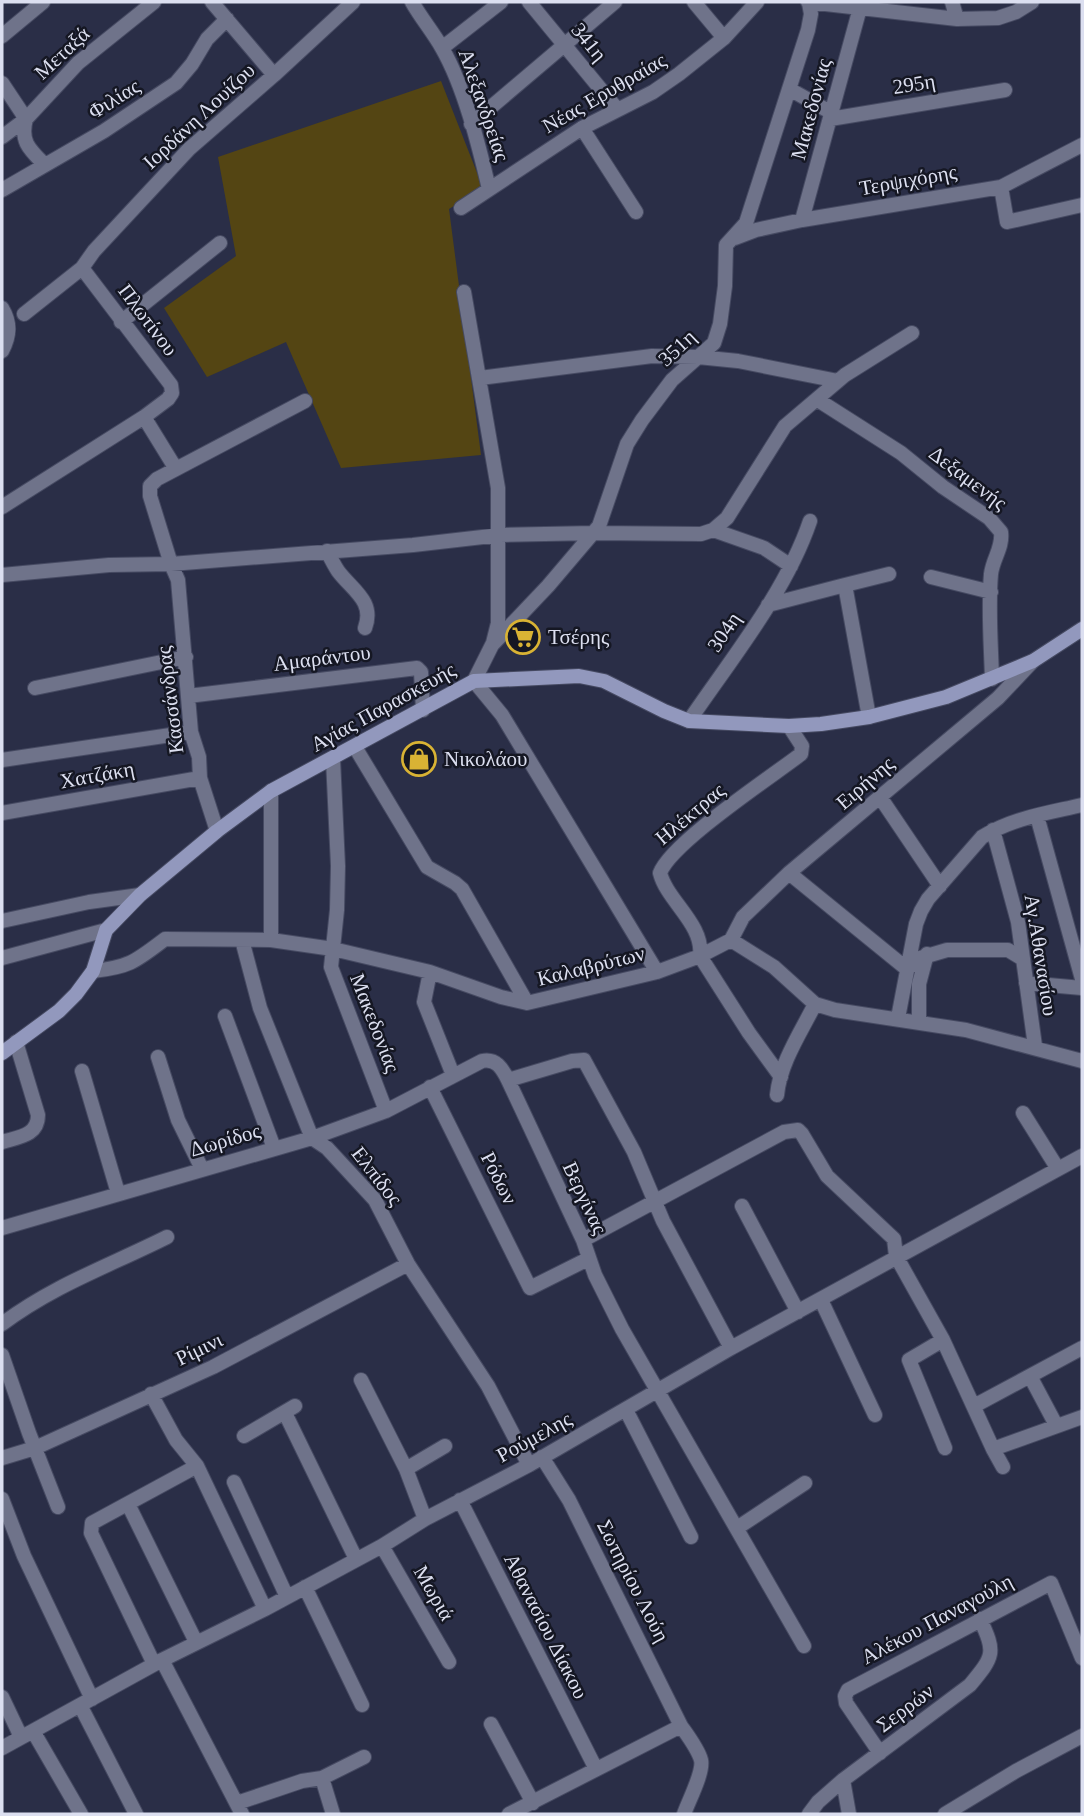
<svg xmlns="http://www.w3.org/2000/svg" width="1084" height="1816" font-family="'Times New Roman',serif">
<rect width="100%" height="100%" fill="#2a2e47"/>
<path fill="#544513" d="M441 81 483 188 449 209 481 455 341 468 286 342 207 377 164 308 236 256 218 157Z"/>
<g fill="none" stroke-linecap="round" stroke-linejoin="round">
<g stroke="#464a62" stroke-width="16">
<path id="street" d="M212 2 274 75
M412 2C421 18 433 32 442 48 464 86 479 146 489 189
M529 2 617 109
M694 2 724 38
M808 2 957 19 998 18 1016 12 1032 2
M952 2 957 19
M2 36 43 2
M442 48 501 2
M2 83 26 119C20 141 29 149 44 164
M791 90 832 113
M830 119 1005 90
M471 124 615 2
M582 128 636 212
M2 137 26 119 78 63 154 2
M1001 187 1007 222 1082 205
M2 190 104 131 176 83 192 64 207 39 227 19
M461 208 582 128 653 92 679 74 724 38 757 2
M802 220 860 8
M735 238 756 230 802 220 1001 187 1082 145
M464 292 498 488V623L493 643
M2 308C11 323 10 336 2 351
M24 314 82 268 94 251 189 149 274 75 353 2
M121 322 220 243
M480 378 652 356 698 357 738 361 838 381
M818 400 901 453 943 487 989 518 1001 532C1003 548 993 558 991 574 988 608 991 644 992 679
M144 417 176 469
M2 507 144 417 168 399 172 393 171 385 82 268
M713 530 764 548 791 566
M327 551C330 557 334 565 338 571 352 590 375 601 365 628
M2 575 109 565 171 564 413 545 500 535 594 533 701 534 713 530 727 518 785 426 845 375 912 333
M931 577 991 592
M768 605 845 585
M35 688 186 657
M188 696 417 668 421 672 423 710
M869 717 845 585 889 574
M689 721C731 659 786 592 810 521
M355 747 427 867 455 883 462 889 527 1003
M333 759 338 866 337 910 331 967 386 1111
M2 760 191 732
M880 797 940 886
M2 813 200 778
M1037 816 1082 979
M993 830 1018 922 1035 1046
M217 831 200 778 199 757 191 732 178 580 171 564 150 496V486L157 479 305 401
M789 873 907 969 920 958 947 950H1008L1023 959
M2 921 89 902 140 895
M242 940 260 1008 312 1138 327 1148 375 1200 408 1264 488 1386 529 1465
M271 940V791
M731 940 743 917 789 873 998 698 1033 661
M731 940 774 967 815 1004 835 1010 966 1030 1082 1061
M2 958 106 930
M93 971C130 967 136 961 165 939L271 940 333 949 430 972 501 997 527 1003 657 972 700 956 731 940
M430 972 424 1002 453 1075
M657 972 502 715 474 681 492 645 548 586 599 526 627 444 642 420 672 380 714 343 720 324 725 286 726 245 746 223 808 30 811 14 809 3
M1026 983 1082 988
M225 1016 274 1148
M898 1018 916 924 921 911 928 899 982 837C1012 818 1048 813 1082 805
M919 1021V984L927 954
M158 1057 178 1120 202 1169
M82 1071 118 1193
M781 1077 749 1033 700 956C704 924 667 901 660 873 671 843 771 777 801 754L802 746 789 726
M508 1080 572 1061 584 1060 634 1152 663 1221 731 1348
M430 1087 530 1288 588 1259
M777 1095C780 1063 801 1032 815 1004
M1023 1113 1058 1169
M2 1142C18 1137 38 1136 38 1115L16 1042
M742 1206 798 1312
M2 1228 312 1138 386 1111 482 1061C496 1058 502 1068 508 1080L583 1240 595 1275 622 1329 804 1646
M583 1240 784 1132 798 1130 802 1134 827 1176 894 1239 896 1256 943 1340 993 1449 1003 1467
M821 1300 875 1415
M2 1324C54 1285 109 1266 167 1237
M943 1340 909 1360 945 1448
M2 1355 29 1433 58 1507
M1030 1376 1056 1425
M361 1380 406 1469 425 1519
M151 1394 176 1440 197 1466 265 1609
M974 1406 1082 1348
M626 1410 691 1537
M285 1413 356 1559
M244 1436 295 1406
M993 1449 1082 1417
M542 1457 569 1500 681 1726C688 1736 698 1749 701 1760 704 1772 688 1802 684 1814
M2 1458 35 1448 213 1367 408 1264
M406 1469 445 1446
M234 1482 287 1597
M2 1499 24 1556 92 1699
M460 1500 596 1769
M128 1504 196 1642
M737 1528 805 1483
M382 1546 449 1662
M305 1587 362 1705
M162 1660 242 1814
M154 1664 91 1533 92 1523 197 1466
M2 1697 21 1737
M80 1705 136 1814
M491 1724 533 1803
M33 1731 81 1814
M2 1748 162 1660 265 1609 382 1546 425 1519 529 1465 731 1348 1082 1156
M880 1753 846 1703 845 1696 848 1690 1051 1583 1082 1658
M322 1778 333 1814
M843 1780 849 1814
M237 1803 302 1781 322 1778 364 1757
M509 1814 681 1726
M809 1814 818 1802 843 1780 970 1685C994 1656 996 1653 980 1619
M945 1814 1016 1771 1082 1736"/>
</g>
<g stroke="#464a62" stroke-width="16">
<path id="secondary" d="M2 1053 59 1011 76 994 93 971 106 930 140 895 217 831 271 791 474 681 579 676 604 681 664 711 689 721 789 726 821 724 869 717 946 697 1033 661 1082 629"/>
</g>
<use href="#street" stroke="#6f738a" stroke-width="14"/>
<use href="#secondary" stroke="#9298bd" stroke-width="14"/>
</g>
<defs>
<g id="supermarket-ring" transform="scale(1.75)"><circle r="9.5" fill="#151723" stroke="#d9b334" stroke-width="1.5"/><path d="M-6-5.5h2.5l.6 2H6L4.5 2H-2.5L-4.4-4H-6ZM-1.5 3.2a1.3 1.3 0 1 0 .1 0ZM3 3.2a1.3 1.3 0 1 0 .1 0Z" fill="#d9b334"/></g>
<g id="shop-ring" transform="scale(1.75)"><circle r="9.5" fill="#151723" stroke="#d9b334" stroke-width="1.5"/><path d="M-5-2.5h2.3a2.7 3.5 0 0 1 5.4 0H5L5.5 6h-11ZM-1.5-2.5h3a1.5 2.3 0 0 0-3 0Z" fill="#d9b334"/></g>
</defs>
<g fill-rule="evenodd">
<use href="#supermarket-ring" x="523" y="637"/>
<use href="#shop-ring" x="419" y="759"/>
</g>
<g text-anchor="middle" dominant-baseline="central" stroke-width="5" stroke-linejoin="round" paint-order="stroke">
<g font-size="21" fill="#dcdff0" stroke="#151723">
<text transform="translate(589 42) rotate(51)">341η</text>
<text transform="translate(62 53) rotate(-43)">Μεταξά</text>
<text transform="translate(914 84) rotate(-9)">295η</text>
<text transform="translate(604 93) rotate(-30)">Νέας Ερυθραίας</text>
<text transform="translate(114 99) rotate(-32)">Φιλίας</text>
<text transform="translate(484 105) rotate(71)">Αλεξανδρείας</text>
<text transform="translate(811 109) rotate(-75)">Μακεδονίας</text>
<text transform="translate(199 116) rotate(-43)">Ιορδάνη Λουίζου</text>
<text transform="translate(908 180) rotate(-10)">Τερψιχόρης</text>
<text transform="translate(148 320) rotate(53)">Πλωτίνου</text>
<text transform="translate(677 348) rotate(-43)">351η</text>
<text transform="translate(968 478) rotate(37)">Δεξαμενής</text>
<text transform="translate(724 632) rotate(-56)">304η</text>
<text transform="translate(322 658) rotate(-7)">Αμαράντου</text>
<text transform="translate(170 700) rotate(-97)">Κασσάνδρας</text>
<text transform="translate(383 707) rotate(-29)">Αγίας Παρασκευής</text>
<text transform="translate(97 775) rotate(-10)">Χατζάκη</text>
<text transform="translate(865 783) rotate(-41)">Ειρήνης</text>
<text transform="translate(690 814) rotate(-40)">Ηλέκτρας</text>
<text transform="translate(1041 955) rotate(81)">Αγ.Αθανασίου</text>
<text transform="translate(591 966) rotate(-14)">Καλαβρύτων</text>
<text transform="translate(375 1023) rotate(69)">Μακεδονίας</text>
<text transform="translate(225 1140) rotate(-16)">Δωρίδος</text>
<text transform="translate(377 1176) rotate(52)">Ελπίδος</text>
<text transform="translate(499 1178) rotate(63)">Ρόδων</text>
<text transform="translate(585 1198) rotate(65)">Βεργίνας</text>
<text transform="translate(199 1349) rotate(-26)">Ρίμινι</text>
<text transform="translate(534 1437) rotate(-29)">Ρούμελης</text>
<text transform="translate(633 1581) rotate(63)">Σωτηρίου Λούη</text>
<text transform="translate(434 1593) rotate(60)">Μωριά</text>
<text transform="translate(937 1619) rotate(-28)">Αλέκου Παναγούλη</text>
<text transform="translate(546 1626) rotate(63)">Αθανασίου Δίακου</text>
<text transform="translate(905 1708) rotate(-37)">Σερρών</text>
</g>
<g font-size="21" fill="#dcdff0" stroke="#151723" text-anchor="start">
<text x="548" y="637">Τσέρης</text>
<text x="444" y="759">Νικολάου</text>
</g>
</g>
<rect width="1084" height="1816" fill="none" stroke="#dcdff0" stroke-width="7"/>
</svg>
